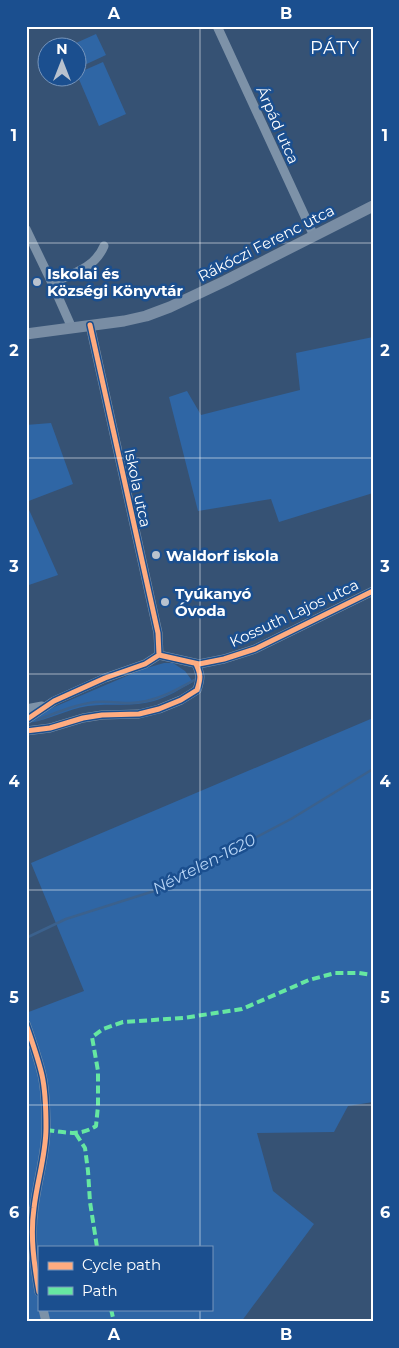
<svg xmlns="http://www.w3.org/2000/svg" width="399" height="1348" font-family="Montserrat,sans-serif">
<rect width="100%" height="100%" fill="#365274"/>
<path fill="#2f66a5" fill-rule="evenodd" d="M96 34 106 55 78 68V48L67 47Z
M103 62 126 114 99 126 78 77V73Z
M373 337V493L279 522 271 499 198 511 169 397 187 391 201 415 300 390 296 353Z
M51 423 73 484 26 502V425Z
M26 503 58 575 26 586Z
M164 663H173L185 671 193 682C180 689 168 697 154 701 133 707 110 703 88 706 67 709 50 720 28 723L26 719 143 669Z
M373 718V1102L348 1106 334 1132 257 1133 273 1191 314 1224 241 1322H26V1013L84 991 31 863ZM39 1247H211V1309H39Z"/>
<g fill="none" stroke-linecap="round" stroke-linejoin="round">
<path stroke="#3b618d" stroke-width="2.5" d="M37 720C56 713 76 704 96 702 108 701 120 703 131 703 156 702 176 690 196 679
M26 938 66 919 154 891 291 819 373 769"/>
<path stroke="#7d92a8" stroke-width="9" d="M217 26 314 236
M26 229 52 283 72 328
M52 283C72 274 95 268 104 246
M90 325 158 633 159 655
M26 709 42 706
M26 720 54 701 105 678 145 664 159 655 199 664 224 659 255 649 373 591
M26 731 50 728 83 718 102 715 139 714 159 709 181 700 197 690C201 678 201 675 196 664
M26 1024C32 1041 38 1058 42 1075 46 1093 46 1111 46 1128 46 1155 37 1181 34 1208 30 1236 34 1264 39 1292
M43 1309 46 1322"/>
<path stroke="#798da4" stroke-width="11" d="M26 334 124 321 146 316 170 307 225 281 373 206"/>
<path stroke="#66e7a1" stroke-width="4" stroke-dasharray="8 4" stroke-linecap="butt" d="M46 1130C66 1132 78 1137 96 1126L98 1106V1071L92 1037 103 1029 123 1022 183 1018 242 1009 309 980 335 973H359L373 975
M76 1134 85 1148 88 1171 90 1202 97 1247
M111 1309 114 1322"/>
<g stroke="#1b4f8f" stroke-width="8">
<path id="cycleway" d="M90 325 158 633 159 655
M26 720 54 701 105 678 145 664 159 655 199 664 224 659 255 649 373 591
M26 731 50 728 83 718 102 715 139 714 159 709 181 700 197 690C201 678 201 675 196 664
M26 1024C32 1041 38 1058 42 1075 46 1093 46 1111 46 1128 46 1155 37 1181 34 1208 30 1236 34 1264 39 1292"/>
</g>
<use href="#cycleway" stroke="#ffac80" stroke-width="5"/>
</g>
<path fill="none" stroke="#fff" stroke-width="1" stroke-opacity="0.55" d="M200 26V1247M26 243H373M26 458H373M26 674H373M26 890H373M26 1105H373M200 1309V1322"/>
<g fill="#b9c2ce" stroke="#1b4f8f" stroke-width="2">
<circle cx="37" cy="282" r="5"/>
<circle cx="156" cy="555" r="5"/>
<circle cx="165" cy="602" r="5"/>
</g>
<g text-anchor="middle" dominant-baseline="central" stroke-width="5" stroke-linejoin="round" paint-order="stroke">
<g font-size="15" fill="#fff" stroke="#1b4f8f">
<text transform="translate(278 125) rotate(66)">Árpád utca</text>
<text transform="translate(266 243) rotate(-27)">Rákóczi Ferenc utca</text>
<text transform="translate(138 488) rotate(78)">Iskola utca</text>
<text transform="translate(294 613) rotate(-25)">Kossuth Lajos utca</text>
</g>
<g font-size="15" font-weight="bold" fill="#fff" stroke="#1b4f8f" text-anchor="start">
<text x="47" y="273">Iskolai és<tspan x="47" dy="17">Községi Könyvtár</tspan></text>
<text x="166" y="555">Waldorf iskola</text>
<text x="175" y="593">Tyúkanyó<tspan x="175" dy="17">Óvoda</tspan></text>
</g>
<g font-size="16" font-style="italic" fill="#b5d3f5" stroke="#1b4f8f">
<text transform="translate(204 864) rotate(-27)">Névtelen-1620</text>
</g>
<g font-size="18" letter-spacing="1" fill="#fff" stroke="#1b4f8f">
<text x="335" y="48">PÁTY</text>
</g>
</g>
<rect width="399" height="1348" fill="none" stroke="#1b4f8f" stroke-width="55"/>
<rect x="38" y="1246" width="175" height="65" fill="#1b4f8f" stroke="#7695bc"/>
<rect x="48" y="1262" width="25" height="8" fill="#ffac80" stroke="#7695bc"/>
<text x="82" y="1270" font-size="15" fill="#ffffff">Cycle path</text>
<rect x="48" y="1287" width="25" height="8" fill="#66e7a1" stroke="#7695bc"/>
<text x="82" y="1296" font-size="15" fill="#ffffff">Path</text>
<g transform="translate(62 62)"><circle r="24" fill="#1b4f8f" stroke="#7695bc"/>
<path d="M0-4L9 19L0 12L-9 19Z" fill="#b9c2ce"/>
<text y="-8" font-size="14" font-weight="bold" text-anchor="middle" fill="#ffffff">N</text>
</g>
<rect x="28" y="28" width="344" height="1292" fill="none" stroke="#fff" stroke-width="2"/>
<g font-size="16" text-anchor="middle" font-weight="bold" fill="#fff">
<text x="114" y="19">A</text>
<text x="286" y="19">B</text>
<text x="14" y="141">1</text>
<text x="385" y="141">1</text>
<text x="14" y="356">2</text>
<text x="385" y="356">2</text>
<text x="14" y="572">3</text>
<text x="385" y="572">3</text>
<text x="14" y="787">4</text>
<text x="385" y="787">4</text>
<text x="14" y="1003">5</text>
<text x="385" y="1003">5</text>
<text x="14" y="1218">6</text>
<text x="385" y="1218">6</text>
<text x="114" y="1340">A</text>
<text x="286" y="1340">B</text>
</g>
</svg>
